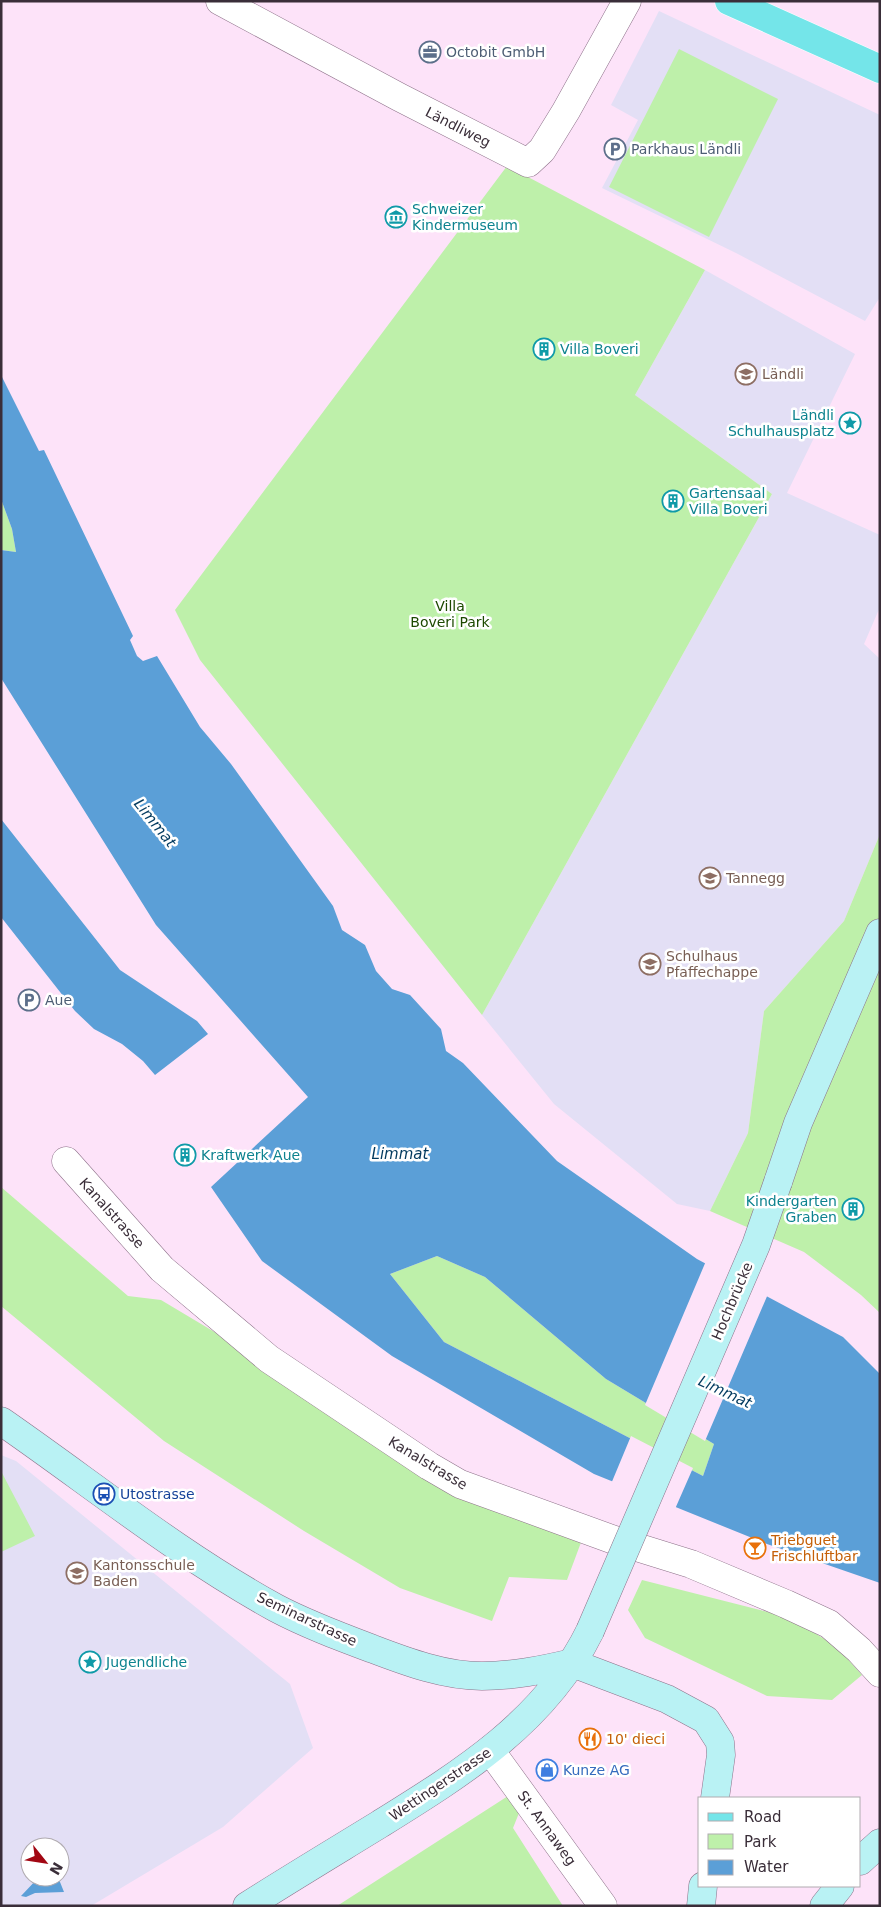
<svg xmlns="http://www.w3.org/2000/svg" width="881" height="1907" font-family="'DejaVu Sans',sans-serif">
<rect width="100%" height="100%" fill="#fde3f9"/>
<path fill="#e3dff5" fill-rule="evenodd" d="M659 11 880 115V297L865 321 736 253 602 188 638 120 611 105Z
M705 270 855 354 787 493 880 535V607L864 644 880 659V834L844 921 764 1011 748 1133 710 1211 677 1204 554 1104 482 1015 772 494 635 395Z
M1 1455 16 1461 290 1684 313 1748 223 1827 91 1906H1ZM30 1847H60V1877H30Z"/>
<path fill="#bef0aa" d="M679 49 778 99 709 237 609 187Z
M507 166 705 270 635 395 772 494 482 1015 200 660 175 610Z
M1 499 12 529 16 552 1 550Z
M880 834V1313L861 1295 804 1252 710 1211 748 1133 764 1011 844 921Z
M1 1187 128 1296 161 1300 305 1386 454 1469 589 1521 567 1580 509 1577 492 1621 400 1588 304 1531 164 1441 1 1306Z
M437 1256 485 1277 606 1379 714 1444 703 1476 444 1342 390 1274Z
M1 1471 35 1536 1 1552Z
M642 1580 791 1618 837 1647 862 1675 832 1700 767 1696 645 1638 628 1610Z
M508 1796 519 1813 513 1828 563 1906H337Z"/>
<path fill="#5b9fd7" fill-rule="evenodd" d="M1 375 39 451 44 450 133 636 130 640 137 656 143 661 157 656 200 727 231 764 333 906 342 930 365 945 376 971 392 989 410 995 441 1029 446 1051 463 1063 557 1161 697 1259 843 1337 880 1374V1583L767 1544 594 1474 392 1356 262 1261 211 1187 308 1097 156 925 1 678V550L16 552 12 529 1 499ZM437 1256 485 1277 606 1379 714 1444 703 1476 444 1342 390 1274Z
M1 819 120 970 197 1021 208 1034 155 1075 143 1061 122 1044 94 1029 75 1011 1 917Z
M39 1877H58L64 1892 35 1893 26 1897 21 1896Z"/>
<path fill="#fde3f9" d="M706 1261 768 1294 705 1441 645 1405Z
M631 1436 693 1468 675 1509 611 1484Z"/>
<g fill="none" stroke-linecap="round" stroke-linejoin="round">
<g stroke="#8d7189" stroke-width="29">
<path id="street" d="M220 1 399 97 528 163 542 150 566 111 627 1
M66 1161 162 1269 269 1359 429 1466 460 1484 617 1541 691 1564 786 1604 829 1624 859 1650 880 1673
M490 1750 603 1906"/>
</g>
<g stroke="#8d7189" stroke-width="29">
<path id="secondary" d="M778 1182 798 1123 880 933
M1 1421C92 1484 178 1554 276 1608 306 1624 341 1637 373 1649 407 1662 445 1676 482 1676 513 1676 542 1670 572 1663
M572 1663 667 1699 706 1720 720 1742 721 1755 715 1798
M860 1861 880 1843
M247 1906C291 1878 336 1851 380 1824 462 1773 546 1721 590 1631
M701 1906 703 1886
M824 1906 840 1886"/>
</g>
<g stroke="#fff" stroke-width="29">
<path id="primary" d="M729 1 880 69"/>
</g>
<use href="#street" stroke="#fff" stroke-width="28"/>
<use href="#secondary" stroke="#b9f2f4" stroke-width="28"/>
<use href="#primary" stroke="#74e5e9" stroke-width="28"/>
<g stroke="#8d7189" stroke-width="29" stroke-linecap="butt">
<path id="secondary-bridge" d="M590 1631 756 1245 778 1182"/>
</g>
<use href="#secondary-bridge" stroke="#b9f2f4" stroke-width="28"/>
</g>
<defs>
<g id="office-ring" transform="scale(1.125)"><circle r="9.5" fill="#fff" stroke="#5c6f8a" stroke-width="1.5"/><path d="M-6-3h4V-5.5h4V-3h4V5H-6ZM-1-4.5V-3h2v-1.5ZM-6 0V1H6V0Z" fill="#5c6f8a"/></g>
<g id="parking-ring" transform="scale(1.125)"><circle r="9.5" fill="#fff" stroke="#5c6f8a" stroke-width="1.5"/><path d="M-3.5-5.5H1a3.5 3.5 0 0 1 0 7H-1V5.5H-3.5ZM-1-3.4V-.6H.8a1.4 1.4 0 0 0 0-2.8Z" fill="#5c6f8a"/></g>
<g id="museum-ring" transform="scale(1.125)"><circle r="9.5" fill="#fff" stroke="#0f9aa8" stroke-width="1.5"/><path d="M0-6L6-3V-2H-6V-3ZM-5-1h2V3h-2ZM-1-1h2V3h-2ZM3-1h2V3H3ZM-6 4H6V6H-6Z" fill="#0f9aa8"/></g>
<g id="building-ring" transform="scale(1.125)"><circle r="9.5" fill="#fff" stroke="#0f9aa8" stroke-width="1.5"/><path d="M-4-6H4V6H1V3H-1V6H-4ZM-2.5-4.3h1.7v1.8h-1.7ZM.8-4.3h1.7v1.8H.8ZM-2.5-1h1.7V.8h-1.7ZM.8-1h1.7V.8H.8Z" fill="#0f9aa8"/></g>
<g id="school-ring" transform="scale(1.125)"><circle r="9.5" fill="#fff" stroke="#8d6e63" stroke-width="1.5"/><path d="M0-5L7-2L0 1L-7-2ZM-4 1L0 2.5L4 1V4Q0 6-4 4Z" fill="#8d6e63"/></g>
<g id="sight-ring" transform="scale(1.125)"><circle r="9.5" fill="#fff" stroke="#0f9aa8" stroke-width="1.5"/><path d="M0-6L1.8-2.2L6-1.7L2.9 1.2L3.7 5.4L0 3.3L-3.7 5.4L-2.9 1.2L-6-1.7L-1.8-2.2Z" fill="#0f9aa8"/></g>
<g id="bus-ring" transform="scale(1.125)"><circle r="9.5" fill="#fff" stroke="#1a4fb4" stroke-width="1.5"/><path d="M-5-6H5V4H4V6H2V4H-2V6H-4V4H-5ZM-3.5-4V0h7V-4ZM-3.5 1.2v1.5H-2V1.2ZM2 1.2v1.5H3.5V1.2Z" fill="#1a4fb4"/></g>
<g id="bar-ring" transform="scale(1.125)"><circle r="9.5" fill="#fff" stroke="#e8710a" stroke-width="1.5"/><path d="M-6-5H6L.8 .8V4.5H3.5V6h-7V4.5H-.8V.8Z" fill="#e8710a"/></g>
<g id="restaurant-ring" transform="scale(1.125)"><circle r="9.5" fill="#fff" stroke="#e8710a" stroke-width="1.5"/><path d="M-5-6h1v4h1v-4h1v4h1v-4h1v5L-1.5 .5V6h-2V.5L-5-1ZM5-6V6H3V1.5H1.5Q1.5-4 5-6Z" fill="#e8710a"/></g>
<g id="shop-ring" transform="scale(1.125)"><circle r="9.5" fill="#fff" stroke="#3f7fe0" stroke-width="1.5"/><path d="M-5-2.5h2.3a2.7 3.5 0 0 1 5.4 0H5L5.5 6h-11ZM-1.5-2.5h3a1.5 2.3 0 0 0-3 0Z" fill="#3f7fe0"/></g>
</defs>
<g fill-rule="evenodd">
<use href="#office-ring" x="430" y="52"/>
<use href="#parking-ring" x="615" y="149"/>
<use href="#museum-ring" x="396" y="217"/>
<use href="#building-ring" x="544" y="349"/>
<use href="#school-ring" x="746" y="374"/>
<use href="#sight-ring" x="850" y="423"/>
<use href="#building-ring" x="673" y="501"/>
<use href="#school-ring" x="710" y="878"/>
<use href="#school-ring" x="650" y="964"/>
<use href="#parking-ring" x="29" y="1000"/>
<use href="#building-ring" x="185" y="1155"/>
<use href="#building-ring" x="853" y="1209"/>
<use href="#bus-ring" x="104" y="1494"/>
<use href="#bar-ring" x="755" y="1548"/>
<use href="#school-ring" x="77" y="1573"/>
<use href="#sight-ring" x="90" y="1662"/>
<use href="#restaurant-ring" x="590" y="1739"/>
<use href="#shop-ring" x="547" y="1770"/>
</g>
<g text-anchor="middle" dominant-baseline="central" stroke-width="5" stroke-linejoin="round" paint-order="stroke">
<g font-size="14" fill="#4e5e75" stroke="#fff" text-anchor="start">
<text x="446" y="52">Octobit GmbH</text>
<text x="631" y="149">Parkhaus Ländli</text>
<text x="45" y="1000">Aue</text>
</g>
<g font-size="14" fill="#3a2e39" stroke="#fff">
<text transform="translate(458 127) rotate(27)">Ländliweg</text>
<text transform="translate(112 1213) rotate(48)">Kanalstrasse</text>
<text transform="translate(732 1301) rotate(-67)">Hochbrücke</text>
<text transform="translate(428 1463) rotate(31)">Kanalstrasse</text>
<text transform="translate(307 1619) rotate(25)">Seminarstrasse</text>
<text transform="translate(440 1784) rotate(-34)">Wettingerstrasse</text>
<text transform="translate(547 1828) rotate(54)">St. Annaweg</text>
</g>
<g font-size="14" fill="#0d838f" stroke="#fff" text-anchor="start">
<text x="412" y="209">Schweizer<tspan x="412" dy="16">Kindermuseum</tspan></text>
<text x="560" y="349">Villa Boveri</text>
<text x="834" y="415" text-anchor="end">Ländli<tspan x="834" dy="16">Schulhausplatz</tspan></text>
<text x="689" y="493">Gartensaal<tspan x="689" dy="16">Villa Boveri</tspan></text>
<text x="201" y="1155">Kraftwerk Aue</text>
<text x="837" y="1201" text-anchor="end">Kindergarten<tspan x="837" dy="16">Graben</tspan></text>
<text x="106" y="1662">Jugendliche</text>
</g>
<g font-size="14" fill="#785e54" stroke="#fff" text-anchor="start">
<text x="762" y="374">Ländli</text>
<text x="726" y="878">Tannegg</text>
<text x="666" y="956">Schulhaus<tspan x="666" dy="16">Pfaffechappe</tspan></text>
<text x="93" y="1565">Kantonsschule<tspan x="93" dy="16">Baden</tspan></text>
</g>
<g font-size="14" fill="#1c4900" stroke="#fff">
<text x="450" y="606">Villa<tspan x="450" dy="16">Boveri Park</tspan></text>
</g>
<g font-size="14" fill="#164399" stroke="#fff" text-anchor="start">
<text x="120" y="1494">Utostrasse</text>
</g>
<g font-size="14" fill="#c56008" stroke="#fff" text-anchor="start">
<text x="771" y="1540">Triebguet<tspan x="771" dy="16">Frischluftbar</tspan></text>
<text x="606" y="1739">10' dieci</text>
</g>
<g font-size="14" fill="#366cbe" stroke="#fff" text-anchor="start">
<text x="563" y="1770">Kunze AG</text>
</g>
<g font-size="15" font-style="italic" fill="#023a5f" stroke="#fff">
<text transform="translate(155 823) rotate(51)">Limmat</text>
<text x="400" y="1154">Limmat</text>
<text transform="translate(725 1392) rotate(25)">Limmat</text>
</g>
</g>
<rect width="881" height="1907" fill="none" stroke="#3a2e39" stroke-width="5"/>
<rect x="698" y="1797" width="162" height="90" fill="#ffffff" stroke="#b0abb0"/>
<rect x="708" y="1813" width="25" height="8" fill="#74e5e9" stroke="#b0abb0"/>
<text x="744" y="1822" font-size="15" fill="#3a2e39">Road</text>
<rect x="708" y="1834" width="25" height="15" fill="#bef0aa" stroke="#b0abb0"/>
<text x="744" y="1847" font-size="15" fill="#3a2e39">Park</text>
<rect x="708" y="1860" width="25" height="15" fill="#5b9fd7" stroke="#b0abb0"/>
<text x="744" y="1872" font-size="15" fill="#3a2e39">Water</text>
<g transform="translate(45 1862) rotate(120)"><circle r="24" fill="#ffffff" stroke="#b0abb0"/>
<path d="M0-4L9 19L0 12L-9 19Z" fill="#a20713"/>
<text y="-8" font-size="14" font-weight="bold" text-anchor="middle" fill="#3a2e39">N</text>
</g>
</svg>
